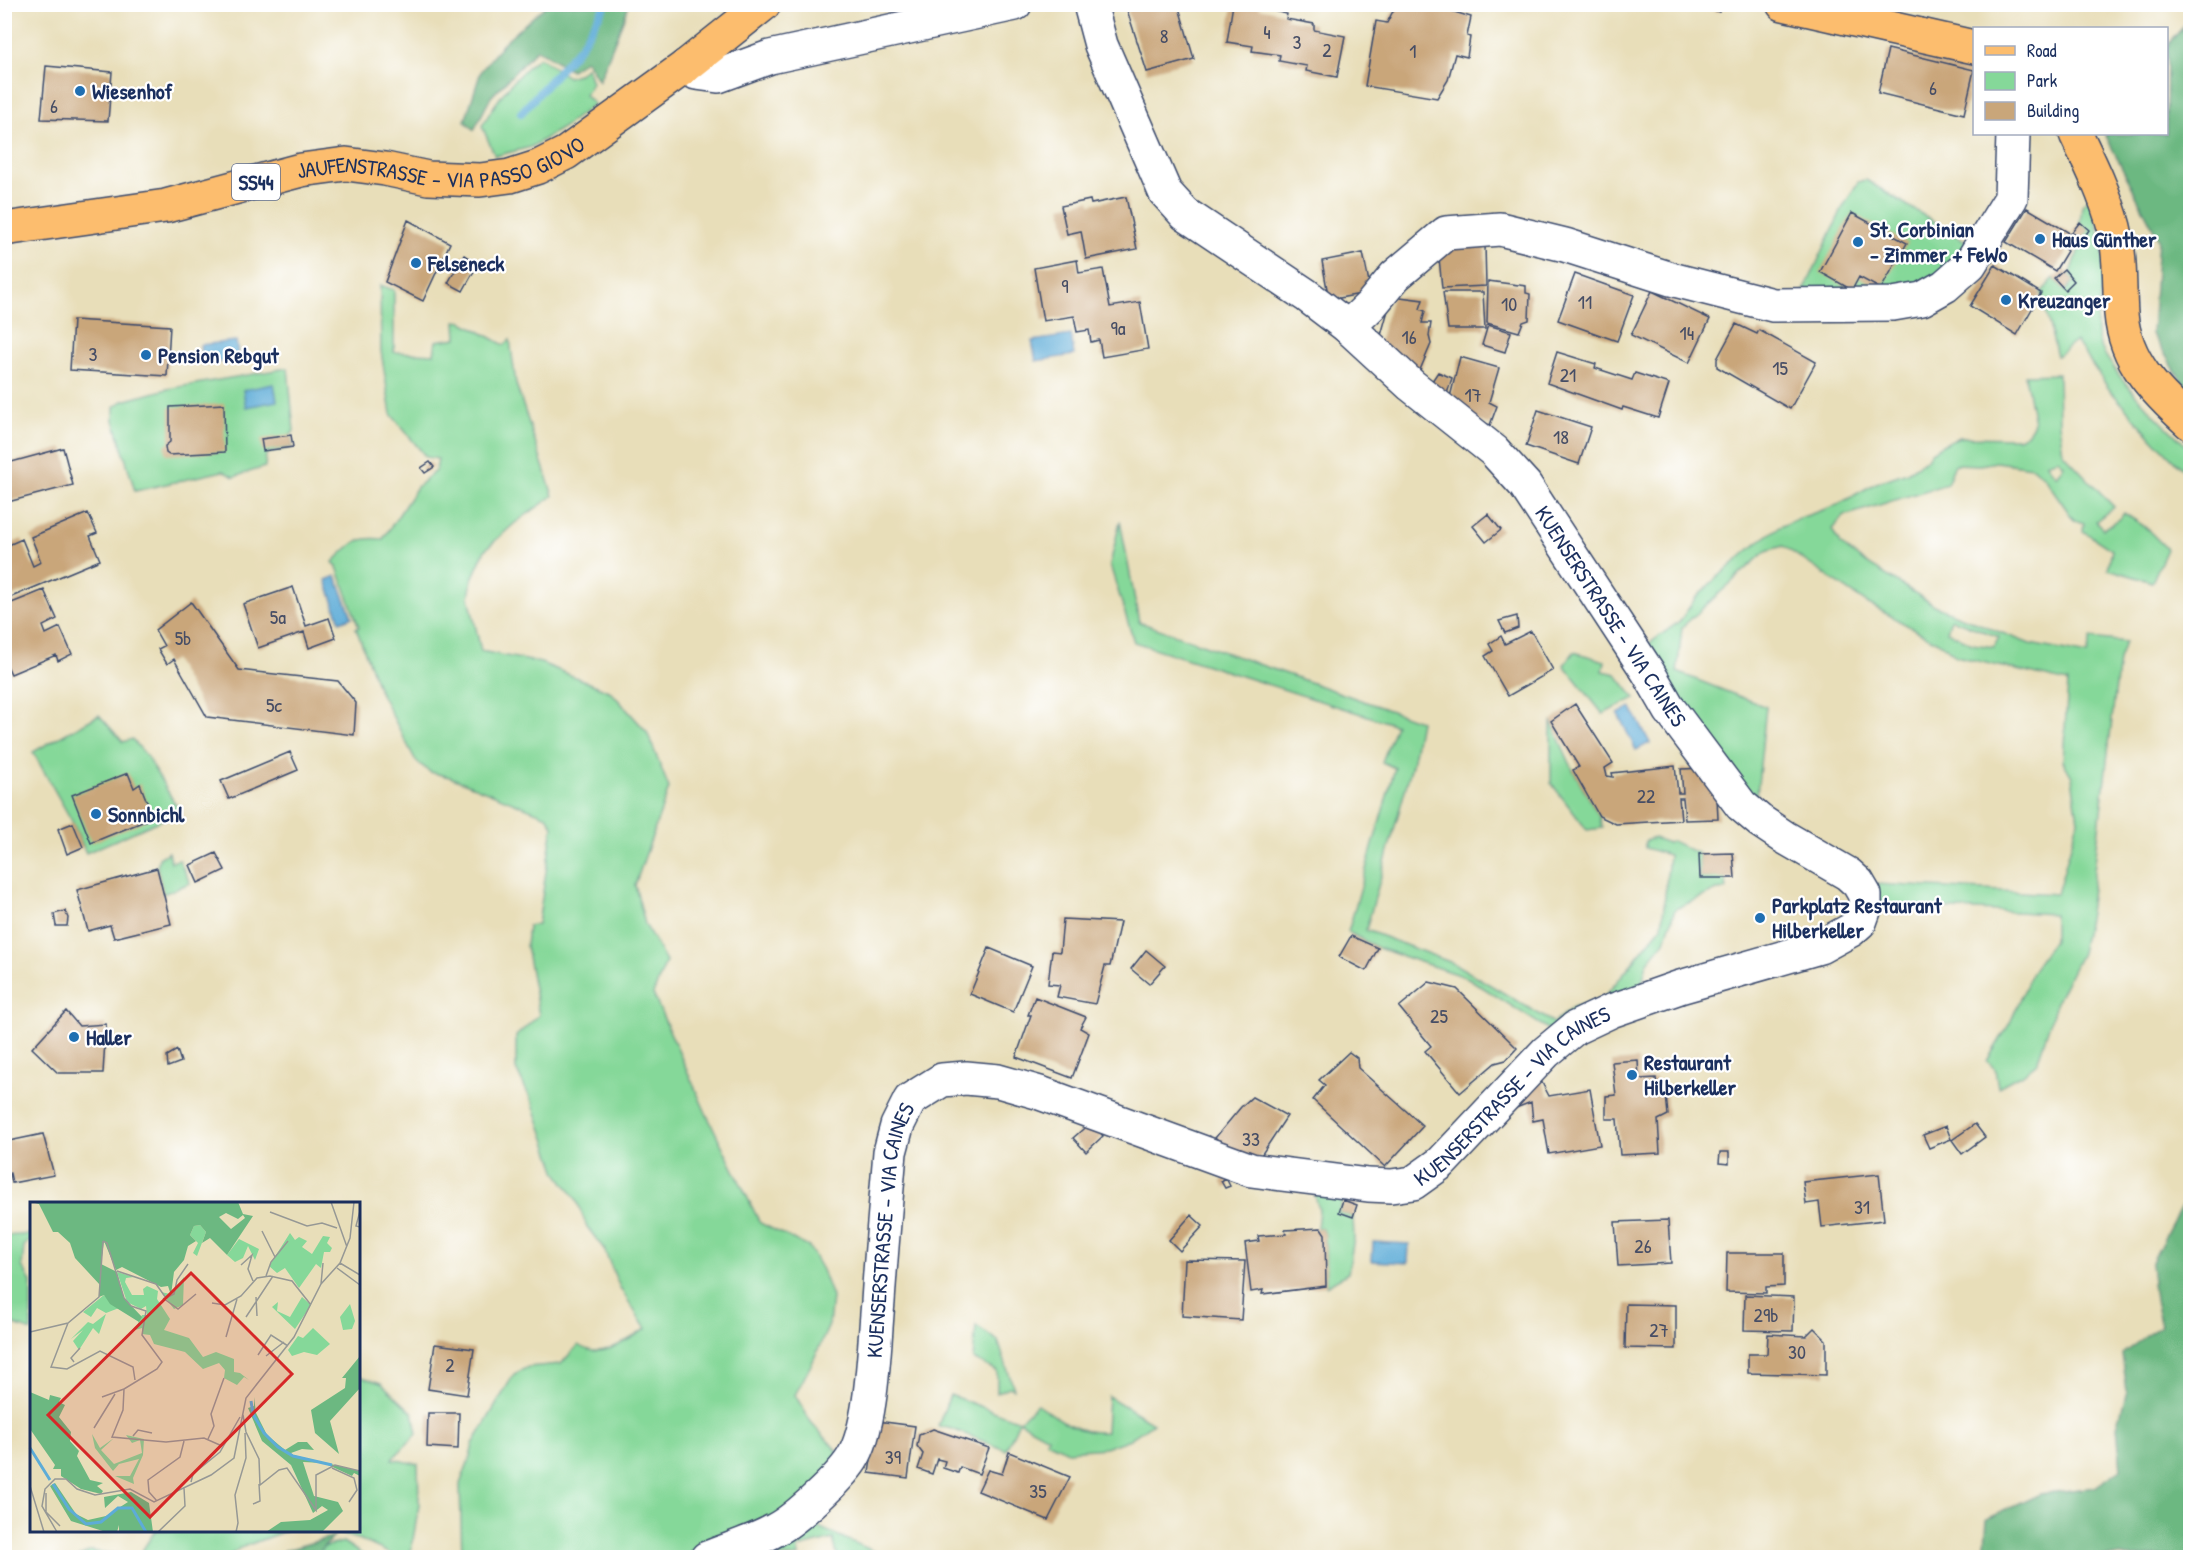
<svg xmlns="http://www.w3.org/2000/svg" width="2195" height="1562" font-family="'Patrick Hand',sans-serif">
<rect width="100%" height="100%" fill="#fff"/>
<filter id="ink" filterUnits="userSpaceOnUse"><feTurbulence type="fractalNoise" baseFrequency=".0167" numOctaves="2"/><feDisplacementMap in="SourceGraphic" scale="12" xChannelSelector="R" yChannelSelector="G"/><feConvolveMatrix kernelMatrix="1 2 1 2 8 2 1 2 1" color-interpolation-filters="sRGB"/></filter>
<filter id="wash" filterUnits="userSpaceOnUse"><feTurbulence type="fractalNoise" baseFrequency=".008" numOctaves="4" result="noise"/><feDisplacementMap in="SourceGraphic" scale="24" xChannelSelector="R" yChannelSelector="G"/><feGaussianBlur stdDeviation="1.35" result="paint"/><feColorMatrix in="noise" values="0 0 0 0 0 0 0 0 0 0 0 0 0 0 0 0 0 1.4 0 .05"/><feComposite in="paint" operator="in"/></filter>
<g filter="url(#wash)">
<rect width="100%" height="100%" fill="#e8deb9"/>
<path fill="#85d899" stroke="#50847c" stroke-width="1.5" fill-rule="evenodd" d="M539 57 568 77 581 73 587 67 592 83 585 95 594 104 564 127 531 147 495 156 482 126C496 100 516 75 539 57Z
M1866 180 1980 250 1945 286 1798 304 1843 207 1858 182Z
M2089 199C2097 220 2107 257 2104 279 2102 298 2095 314 2097 333 2099 364 2167 428 2190 449V477L2154 440 2109 389 2076 341 2057 356 2041 293 2054 278 2066 291 2074 281 2070 276 2082 240 2089 231 2080 222 2082 205Z
M380 285 394 290V352L434 354 436 341 457 338 456 321 463 322 504 345 510 340 516 384 553 496 515 523 485 550 472 579 469 597 481 651 541 663 611 692 647 732 669 788 635 885 645 924 666 962 653 994 706 1113 760 1223 809 1247 822 1270 832 1297 829 1325 813 1361 795 1395 811 1422 849 1464 802 1520 876 1552 838 1557 833 1539 798 1548 799 1557H462L460 1484 470 1457 473 1444 514 1374 528 1367 561 1364 578 1345C601 1361 626 1341 646 1329L620 1288 604 1249 587 1227 576 1199 557 1173 533 1104 516 1069V1036L539 1015 526 946 528 926 538 924 553 826 547 816 450 777 430 772 416 761 379 690 356 628 359 627 337 567 333 562C352 544 355 536 383 539L417 487 436 470 438 459 426 457 391 414 381 351Z
M288 368 294 431 291 435 293 447 266 454 265 467 234 477 223 471 135 491 114 420V407L123 401 167 389Z
M2058 374 2059 423 2063 453 2114 507 2096 521 2103 529 2120 519 2124 513 2144 526 2167 549 2152 582 2108 569 2112 550 2083 531 2084 523 2074 520 2044 477 2032 467 1996 462 1980 465 1955 464 1947 484 1844 516 1832 529 1840 544 1863 561 1939 608 2030 644 2087 655 2091 638 2125 642 2119 660 2089 913 2081 953 2057 1001 2037 1063 2024 1073 1998 1087 1995 1069 1987 1061 2010 1023 2033 970 2054 940V914L1895 906 1865 895 1858 883 2057 894 2078 821 2072 777 2063 761 2068 682 1956 656 1945 646 1867 603 1783 546 1766 551 1682 627 1677 672 1766 707 1757 794 1750 812 1643 648 1680 621 1695 599 1711 583 1757 543 1778 528 1797 519 1837 505 1876 483 1907 472 1926 460 1931 452 1949 441 1960 437 2019 438 2028 433 2034 423 2025 375ZM2058 459 2064 465 2056 476 2046 463ZM1951 619 1999 637 1994 647 1972 644 1947 631Z
M1120 521 1139 622 1420 721 1412 765 1366 930 1455 964 1554 1023 1573 1007 1602 1000 1662 926 1669 855 1645 848V841L1654 838 1668 843 1672 841 1699 854 1700 878 1725 877 1727 889 1717 890 1675 909 1665 941 1647 963 1637 1003 1552 1032 1468 978 1378 948 1348 932 1395 768 1382 762 1396 725 1134 642 1110 565Z
M1574 652 1605 661 1603 671 1616 674 1635 698 1603 714 1564 665Z
M99 715 123 742 132 739 146 755 180 812 86 853 73 823 33 752Z
M1551 721 1573 770 1599 816 1602 828 1587 830 1551 783Z
M169 852 171 862 179 860 190 883 163 894 157 868 159 858Z
M1313 1187 1342 1191 1343 1200 1339 1212 1353 1217 1354 1238 1348 1273 1326 1286 1325 1234 1321 1228H1317L1319 1210Z
M31 1234V1239L24 1246 22 1266 31 1282V1331L4 1321 5 1236Z
M976 1326 998 1341 1014 1389 1009 1387 997 1393V1371L973 1359Z
M359 1376 381 1383 413 1413 417 1434 392 1459 418 1464 419 1505 410 1557H391V1554L361 1540 331 1531 358 1530Z
M950 1395 1019 1421 1037 1404C1061 1420 1076 1434 1106 1432L1108 1396 1153 1423 1130 1439 1105 1448 1068 1451 1046 1441 1048 1437 1019 1421 1006 1450 952 1429 938 1426Z
M155 1531V1530L285 1531 240 1548 228 1557H78L91 1551 138 1557Z
M343 1542 366 1557 318 1558 323 1547Z"/>
<path fill="#6cb881" stroke="#447470" stroke-width="1.5" d="M547 5H629L599 81 586 60 571 70 537 49 491 97 474 130 465 121 481 71 505 41Z
M2190 19V394L2152 334 2158 238 2105 134H2166L2167 49 2170 42Z
M2181 1206 2190 1208V1557H1984L1987 1519 2040 1494 2095 1487 2121 1469 2117 1427 2127 1391 2122 1354 2161 1325 2155 1300 2151 1264Z
M335 1536 323 1547 318 1557H277L283 1551Z"/>
<path fill="#5dacd7" stroke="#3c6e9a" stroke-width="1.5" d="M1071 335 1074 355 1036 361 1032 341Z
M236 341 239 360 202 364 200 345Z
M274 384 277 401 246 407 243 390Z
M336 576 352 617 340 622 326 580Z
M1631 707 1650 743 1636 750 1618 714Z
M1373 1242 1409 1244 1408 1263 1372 1261Z"/>
<g fill="none" stroke-linecap="round" stroke-linejoin="round">
<path stroke="#5dacd7" stroke-width="8" d="M521 113 580 47 606 4"/>
</g>
<g id="blocks">
<path fill="#c9a67a" d="M1144 4H1178L1194 59 1147 72 1127 10Z
M1233 4H1259V8L1287 14 1286 19 1314 24V30L1345 36 1337 77 1306 71 1307 66 1279 61 1280 55 1252 51 1253 46 1227 42Z
M1401 4H1428L1471 17 1467 36 1470 37 1467 57 1455 54 1448 80 1437 98 1365 86 1376 21 1387 23 1392 13Z
M1709 5H1722L1719 12 1708 8Z
M1888 49 1974 70 1964 114 1878 93Z
M46 66 112 72 108 121 41 119Z
M1126 197 1137 249 1086 259 1081 231 1067 234 1061 206 1090 200 1091 204Z
M2027 208 2073 235 2065 249 2067 251 2055 271 2006 242Z
M1852 213 1907 243 1881 289 1859 277 1852 290 1820 272Z
M408 220 450 243 423 301 385 282Z
M2080 222 2089 230 2082 240 2072 232Z
M1485 244 1486 286 1442 288 1438 247Z
M1363 253 1371 292 1329 300 1322 261Z
M464 255 478 264 463 291 448 283Z
M1077 260 1079 273 1103 269 1110 307 1140 302 1148 349 1102 357 1099 340 1091 342 1089 330 1077 332 1074 316 1043 321 1034 268Z
M1995 265 2041 293 2017 335 1970 306Z
M2064 269 2074 281 2065 290 2054 278Z
M1575 274 1634 295 1617 341 1558 320Z
M1488 281 1526 286V293L1530 294 1529 320 1523 322 1519 332 1487 323Z
M1652 291 1710 319 1689 363 1631 335Z
M1443 292H1483L1485 329H1448Z
M1392 296 1423 300 1420 309 1425 311 1422 323H1431L1429 336 1431 344 1417 377 1378 346Z
M73 320 170 326 167 376 70 370Z
M1736 324 1757 334 1759 330 1816 362 1790 409 1717 367V359Z
M1488 325 1511 332 1505 352 1482 345Z
M1557 352 1596 364 1595 368 1632 380 1635 373 1669 384 1658 418 1623 407 1622 410 1547 383Z
M1460 357 1499 368 1489 402 1497 406 1490 425 1447 409Z
M1438 372 1452 378 1445 400 1428 387Z
M224 404 225 452 169 455 166 453 165 446 170 442V407Z
M1538 410 1591 427 1579 464 1526 446Z
M291 435 293 447 263 451 261 439Z
M63 448 73 485 4 503V464Z
M430 462 434 467 425 473 421 468Z
M88 513 97 533 90 536 100 560 4 600V547L22 539 33 566 41 562 31 537Z
M1488 514 1501 530 1486 542 1473 526Z
M293 587 306 626 329 618 336 638 309 648 304 632 258 648 243 604Z
M44 590 57 619 43 626 46 634 60 627 72 654 58 661 56 655 11 674 4 659V606Z
M191 602 239 670 338 681 356 703 354 735 207 717 174 659 167 664 158 649 164 646 155 630Z
M1517 616 1518 628 1505 633 1499 621Z
M1531 631 1553 670 1508 696 1485 656 1493 651 1489 644 1501 636 1505 644Z
M1575 704 1613 763 1605 768 1607 776 1613 777 1612 773 1675 766 1678 793H1683L1681 769 1708 768 1716 778 1718 819 1685 820 1683 798H1679L1681 820 1616 824 1599 816 1573 770 1579 767 1551 721Z
M290 752 298 770 229 799 221 781Z
M128 773 134 788 140 784 151 812 144 814 147 820 91 843 72 795Z
M73 823 83 847 67 854 58 829Z
M216 853 225 870 198 883 190 865Z
M1733 853 1735 878H1700L1699 854Z
M157 868 171 924 114 938 110 925 88 931 77 890Z
M65 911 68 918 67 926H56L54 914Z
M1063 919 1120 922 1110 966H1105L1095 1004 1057 997 1060 985 1048 984 1052 951 1060 952Z
M1351 936 1378 948 1366 971 1339 957Z
M989 948 1032 966 1013 1012 970 994Z
M1146 950 1165 966 1149 984 1131 969Z
M1429 982 1457 989 1517 1048 1506 1060 1495 1063 1460 1093 1425 1051 1431 1046 1399 1007Z
M1035 997 1086 1017 1080 1028 1089 1033 1072 1078 1016 1057 1031 1015H1028Z
M66 1011 79 1026 106 1024 103 1073H58L32 1048Z
M177 1050 181 1062 168 1067 167 1056Z
M1349 1052 1357 1058 1358 1068 1423 1126 1385 1167 1313 1100 1325 1085 1319 1080Z
M1638 1060 1639 1079 1656 1078 1657 1085H1665L1668 1115 1658 1120 1660 1153 1620 1155 1617 1119H1606V1096L1616 1095 1612 1062Z
M1537 1073 1549 1096 1590 1089 1600 1145 1549 1154 1543 1119 1533 1121 1531 1102 1506 1112Z
M1252 1097 1287 1116 1256 1163 1215 1138 1241 1107Z
M1091 1122 1103 1136 1086 1152 1073 1138Z
M1975 1124 1985 1137 1962 1154 1952 1140Z
M1946 1126 1951 1139 1929 1148 1923 1135Z
M43 1134 54 1175 12 1183 10 1173 4 1174V1142Z
M1720 1152H1729V1164L1719 1163Z
M1879 1174 1884 1220 1822 1227 1819 1202 1806 1204 1803 1182Z
M1226 1178 1230 1186 1225 1188 1221 1181Z
M1343 1200 1357 1205 1353 1217 1339 1212Z
M1191 1215 1203 1226 1180 1251 1169 1240Z
M1668 1220 1671 1263 1618 1266 1615 1222Z
M1321 1228 1325 1234 1326 1286 1262 1294 1263 1290 1251 1292 1245 1243 1259 1241 1258 1236 1286 1234 1285 1230Z
M1727 1253H1784V1286L1766 1287V1293L1726 1292Z
M1185 1260 1245 1261 1241 1320 1182 1316Z
M1745 1295 1794 1297 1793 1331 1744 1330Z
M1626 1304 1676 1305V1349L1625 1348Z
M1814 1328 1826 1340V1375L1748 1373V1354H1767L1768 1334 1806 1336Z
M435 1344 474 1349 467 1395 428 1389Z
M428 1413H459L458 1449 427 1447Z
M877 1421 915 1426 908 1478 869 1473Z
M933 1429 989 1448 979 1474 960 1467 958 1473 943 1468 945 1461 937 1459 932 1474 918 1469 923 1454 917 1446 919 1435Z
M1009 1452 1070 1477 1048 1520 978 1491 988 1470 1002 1474Z"/>
</g>
</g>
<g filter="url(#ink)">
<use href="#blocks" fill-opacity="0" stroke="#3a496c" stroke-width="1.5"/>
<g fill="none" stroke-linecap="round" stroke-linejoin="round">
<g stroke="#3a496c" stroke-width="36">
<g id="minor">
<path d="M686 66 696 73 718 76 770 57 1015 4"/>
<path d="M1348 327 1371 305 1395 276 1446 233 1500 229 1565 245 1671 279 1773 305 1893 304 1922 299 1945 286 1970 264 2011 198 2013 134"/>
<path id="s1" d="M707 1558C729 1549 754 1542 775 1530 795 1520 840 1478 852 1459 873 1426 874 1343 878 1302 881 1252 886 1202 890 1152L897 1126 910 1100 942 1080 966 1078 998 1081 1040 1093 1251 1170 1368 1185 1391 1186 1413 1183 1441 1163 1546 1052 1575 1028 1611 1011 1680 987 1820 947 1851 930 1860 922 1865 908V895L1858 883 1848 874 1784 837 1760 821 1741 805 1670 710 1648 672 1525 485 1494 451 1411 385 1348 327 1306 295 1185 214 1165 192 1101 45 1090 4"/>
</g>
</g>
<g stroke="#3a496c" stroke-width="36">
<g id="major">
<path d="M1783 4 1974 47"/>
<path d="M2076 134C2090 163 2106 196 2114 227 2121 256 2119 285 2121 314 2125 362 2156 392 2190 423"/>
<path id="s2" d="M4 229 166 206 301 170 346 164 385 169 428 178 480 180 510 176 538 167 566 153 686 66 764 4"/>
</g>
</g>
<use href="#minor" stroke="#fff" stroke-width="33"/>
<use href="#major" stroke="#fcbd6e" stroke-width="33"/>
</g>
</g>
<g fill="#1f6fb2" stroke="#fff" stroke-width="2">
<circle cx="80" cy="91" r="6"/>
<circle cx="2040" cy="239" r="6"/>
<circle cx="1858" cy="242" r="6"/>
<circle cx="416" cy="263" r="6"/>
<circle cx="2006" cy="300" r="6"/>
<circle cx="146" cy="355" r="6"/>
<circle cx="96" cy="814" r="6"/>
<circle cx="1760" cy="918" r="6"/>
<circle cx="74" cy="1037" r="6"/>
<circle cx="1632" cy="1075" r="6"/>
</g>
<g text-anchor="middle" dominant-baseline="central" stroke-width="4.5" stroke-linejoin="round" paint-order="stroke">
<g font-size="20" fill="#464d65">
<text x="1267" y="31">4</text>
<text x="1164" y="35">8</text>
<text x="1297" y="41">3</text>
<text x="1327" y="49">2</text>
<text x="1413" y="50">1</text>
<text x="1933" y="87">6</text>
<text x="54" y="105">6</text>
<text x="1065" y="285">9</text>
<text x="1585" y="301">11</text>
<text x="1509" y="303">10</text>
<text x="1118" y="327">9a</text>
<text x="1687" y="332">14</text>
<text x="1409" y="336">16</text>
<text x="93" y="353">3</text>
<text x="1780" y="367">15</text>
<text x="1568" y="374">21</text>
<text x="1473" y="394">17</text>
<text x="1561" y="436">18</text>
<text x="278" y="616">5a</text>
<text x="183" y="637">5b</text>
<text x="274" y="704">5c</text>
<text x="1646" y="795">22</text>
<text x="1439" y="1015">25</text>
<text x="1251" y="1138">33</text>
<text x="1862" y="1206">31</text>
<text x="1643" y="1245">26</text>
<text x="1766" y="1314">29b</text>
<text x="1659" y="1329">27</text>
<text x="1797" y="1351">30</text>
<text x="450" y="1364">2</text>
<text x="893" y="1456">39</text>
<text x="1038" y="1490">35</text>
</g>
<rect fill="#fff" stroke="#5f6d8e" stroke-width="1.5" x="232" y="164" width="48" height="36" rx="4.5"/>
<g font-size="21" font-weight="bold" fill="#1b2f5e">
<text x="256" y="182">SS44</text>
</g>
<g font-size="22" font-weight="bold" fill="#1b2f5e" stroke="#fff" text-anchor="start">
<text x="92" y="91">Wiesenhof</text>
<text x="1870" y="229">St. Corbinian<tspan x="1870" dy="25">- Zimmer + FeWo</tspan></text>
<text x="2052" y="239">Haus Günther</text>
<text x="428" y="263">Felseneck</text>
<text x="2018" y="300">Kreuzanger</text>
<text x="158" y="355">Pension Rebgut</text>
<text x="108" y="814">Sonnbichl</text>
<text x="1772" y="905">Parkplatz Restaurant<tspan x="1772" dy="25">Hilberkeller</tspan></text>
<text x="86" y="1037">Haller</text>
<text x="1644" y="1062">Restaurant<tspan x="1644" dy="25">Hilberkeller</tspan></text>
</g>
<g font-size="22" fill="#1b2f5e" stroke="#fff">
<text stroke="none"><textPath href="#s2" startOffset="447">JAUFENSTRASSE - VIA PASSO GIOVO</textPath></text>
<text transform="translate(1611 616) rotate(57)">KUENSERSTRASSE - VIA CAINES</text>
<text stroke="none"><textPath href="#s1" startOffset="1204">KUENSERSTRASSE - VIA CAINES</textPath></text>
<text stroke="none"><textPath href="#s1" startOffset="412">KUENSERSTRASSE - VIA CAINES</textPath></text>
</g>
</g>
<g transform="translate(30 1202)">
<rect width="330" height="330" fill="#e8deb9"/>
<path d="M170 23 176 30 167 54 163 51 168 41 160 33 164 24ZM260 31 265 38 269 35 277 39 272 45 282 52 293 34 300 35 297 41 302 46 300 50H294L291 66 286 62 269 86 255 66 247 71 239 64ZM209 37 229 47 225 58 218 44 213 56 205 60 197 53ZM87 70 104 75 96 76 95 80 102 93H114L113 87 117 84 128 89 127 97 140 117 134 128 159 136 173 155 186 150 204 157V170L210 171 219 178 214 175 207 183 194 176 195 168 189 161 173 167 155 150 124 142 120 133 112 132V126L105 128 112 113H117L116 104 111 107 97 100ZM154 75 153 103 144 107 131 90 140 92ZM74 93 89 106 76 111 67 106 61 115 53 110ZM272 95 281 103 265 127 242 105 248 100 247 109 260 115ZM320 102 325 119 322 127 313 128 310 115ZM76 112 69 132 63 126 49 148 43 139 53 128 41 137 58 120 63 122ZM283 126 300 142 287 153 274 150 262 154 258 148 268 134 273 136ZM62 232 70 246 84 236 71 248 84 262 112 251 110 238 102 241 96 233 114 237 113 253 103 276 104 282 85 274H100L109 257 89 262 83 269 65 246Z" fill="#85d899"/>
<path d="M1 0H208L213 12 223 14 197 53 180 36 172 41 176 30 170 23 164 24 160 33 166 39 158 44 154 58 144 70 141 93 138 84 131 85 92 65 86 68 74 39 71 62 87 70 94 96 112 115 109 120 80 102 74 93 69 95 70 83 45 56 40 41 28 30H23L9 2ZM196 11 208 17 213 13 215 16 201 27 189 15ZM330 154V186L300 219 309 252 285 231 281 208 315 186 316 176H312ZM0 190 19 198 20 193 31 196 29 200 35 203 29 215 41 230 40 239 49 249 47 254 60 278 73 281 67 284 73 289 71 292 51 287 31 274V267H23L25 263 0 227ZM224 195 226 211 237 233 255 248 268 240H277L284 248 272 247 261 251 263 253 330 269V274L324 271 322 274 294 261 273 260 284 294 308 300 313 309 293 329 236 330 251 320 280 318 298 308 292 304 283 311 261 263 232 239 218 206 224 204ZM25 281 46 312 58 318 76 314 98 300 88 294 75 306 74 295 101 290 119 301 123 330H89V323L87 330H76L41 319 20 284Z" fill="#6cb881" fill-rule="evenodd"/>
<path fill="none" stroke="#5dacd7" stroke-width="3" d="M221 199 223 212 234 231 248 245 263 254 302 263M0 246 20 278M23 282 39 307 56 322 71 320 88 306H102L116 330"/>
<path fill="none" stroke="#969895" stroke-width="1.5" d="M301 0 317 45M330 9 326 24 330 25M240 10 277 24 292 21 307 26M232 29 245 55M73 39 77 41 94 96 101 104 116 109 112 133 132 160 127 167 94 187 93 208 82 235 136 240 174 236 192 244M310 61 330 73M211 63 222 53 218 67 223 79M307 66 330 83M87 69 126 82 136 96 144 92 147 78 158 62M236 74 241 60 258 39M291 82 293 61M226 95 227 114M133 96 148 107 166 92M182 101 195 103 211 94 227 76 240 74 262 79 281 103M216 115 243 74M38 121 21 165 37 167 70 149 103 165 105 178M0 130 38 121 69 95 73 39M196 135 207 97M228 153 241 133 258 144M236 154 254 140M44 160 41 156 50 146M72 195 94 187M213 213 216 230 229 257 230 283 249 268 257 266 286 308V273L305 263 330 269M64 226 85 192M103 234 108 228 122 231M178 237 184 224 181 212 194 176M302 266 324 276 327 288 319 300M161 280 163 272 190 250 210 215M0 284 14 330M16 291V310L30 324M127 299 119 290 118 278 150 255 154 239M223 302 230 299 229 282M27 330 12 304 15 287 25 277H36L47 287 65 293 100 287 124 300 181 273 204 256 216 196 264 135 291 82 310 61 320 36 324 0M128 330 155 304 154 286M206 330 208 321 205 293 216 256 215 231"/>
<path fill="#d62828" fill-opacity="0.15" stroke="#d62828" stroke-width="3" d="M161 71 262 172 120 315 18 213Z"/>
<rect width="330" height="330" fill="none" stroke="#1b2f5e" stroke-width="3"/>
</g>
<rect width="2195" height="1562" fill="none" stroke="#fff" stroke-width="24"/>
<rect x="1973" y="27" width="195" height="108" fill="#ffffff" stroke="#a4acbf" stroke-width="1.5"/>
<rect x="1985" y="46" width="30" height="9" fill="#fcbd6e" stroke="#a4acbf" stroke-width="1.5"/>
<text x="2027" y="57" font-size="18" fill="#1b2f5e">Road</text>
<rect x="1985" y="72" width="30" height="18" fill="#85d899" stroke="#a4acbf" stroke-width="1.5"/>
<text x="2027" y="87" font-size="18" fill="#1b2f5e">Park</text>
<rect x="1985" y="102" width="30" height="18" fill="#c9a67a" stroke="#a4acbf" stroke-width="1.5"/>
<text x="2027" y="117" font-size="18" fill="#1b2f5e">Building</text>
</svg>
